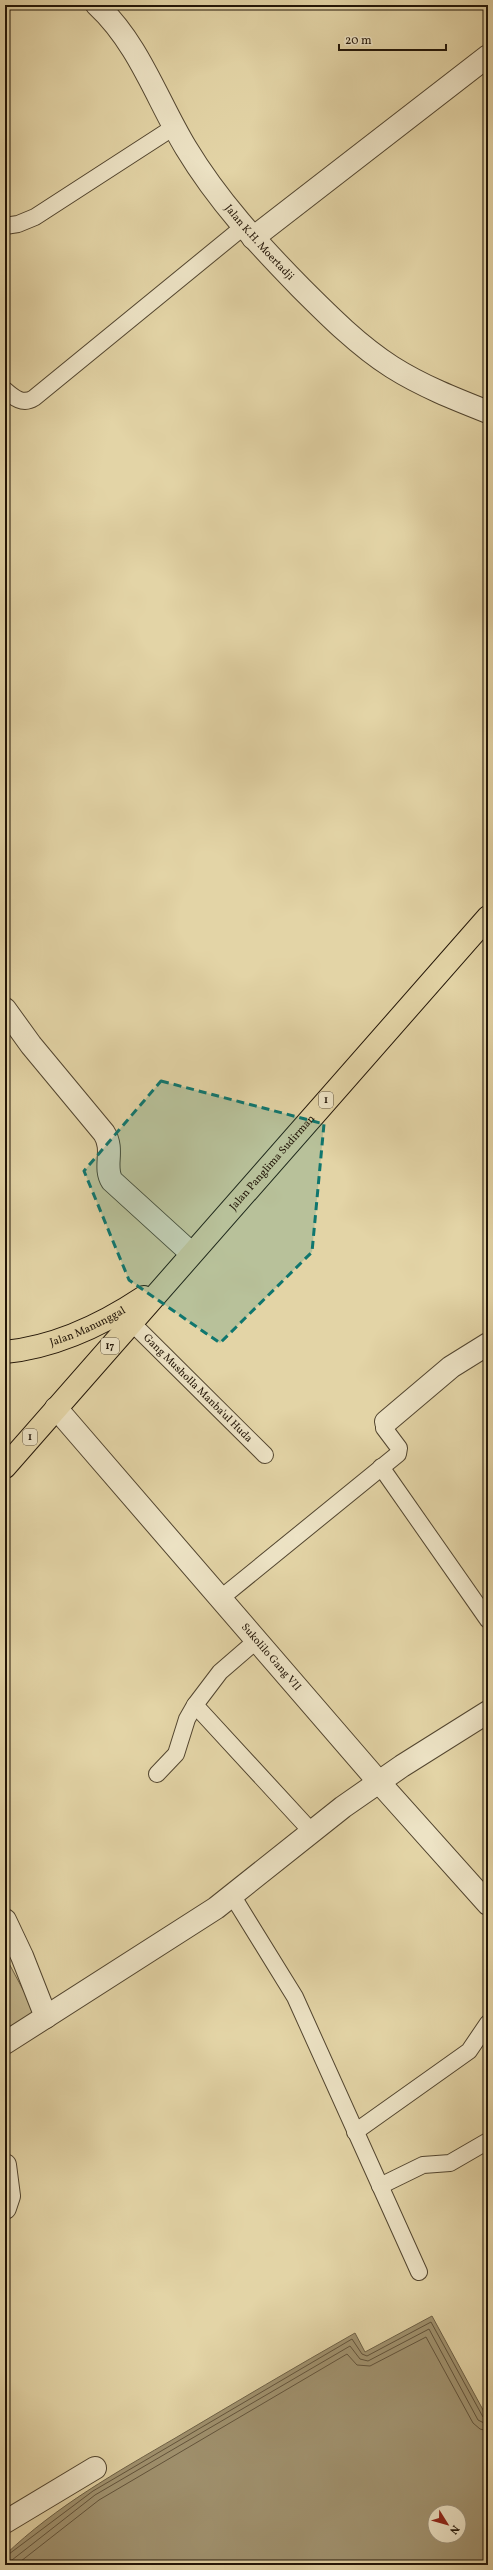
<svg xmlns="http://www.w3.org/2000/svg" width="493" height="2570" font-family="Vollkorn,serif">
<rect width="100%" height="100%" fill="#e3d4a6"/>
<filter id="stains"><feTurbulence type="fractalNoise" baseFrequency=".005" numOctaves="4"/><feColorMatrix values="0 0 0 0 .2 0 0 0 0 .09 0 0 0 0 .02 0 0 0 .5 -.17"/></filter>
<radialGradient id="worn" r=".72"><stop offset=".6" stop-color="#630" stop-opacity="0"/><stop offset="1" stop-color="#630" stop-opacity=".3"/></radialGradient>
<path fill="#c2b48b" stroke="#726449" d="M5 1956 36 2014 5 2036Z"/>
<path fill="#a19370" stroke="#6e6146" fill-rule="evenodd" d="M432 2316 488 2419V2565H5V2555C56 2506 117 2472 177 2437 236 2402 295 2367 355 2333L365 2352ZM435 2512H459V2536H435Z"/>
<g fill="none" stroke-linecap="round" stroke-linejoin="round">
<path stroke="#62543c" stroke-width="1" d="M5 2557 93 2491 352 2339 362 2354 367 2356 431 2322 483 2417 488 2420
M5 2562 12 2560 95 2495 350 2346 360 2359 368 2361 429 2329 478 2420 488 2425
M16 2565 99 2500 347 2354 357 2365 370 2366 426 2337 473 2423 480 2429 488 2431"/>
<g stroke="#52452f" stroke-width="18">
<g id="service">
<path d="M5 226 18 224 35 217 174 127"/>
<path d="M5 390C14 398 23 405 34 398L242 228"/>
<path id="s1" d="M131 1322 265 1455"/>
<path d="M381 1467 488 1620"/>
<path d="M221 1598 398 1454 399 1448 384 1428 386 1422"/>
<path d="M195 1705 311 1831"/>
<path d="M157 1774 176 1754 187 1719 195 1705 220 1672 257 1640"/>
<path d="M232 1895 295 1997 419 2272"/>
<path d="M355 2132 469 2051 488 2023"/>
<path d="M380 2186 423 2165 450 2163 488 2141"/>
</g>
</g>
<g stroke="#52452f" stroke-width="24">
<g id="minor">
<path id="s2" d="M97 5C139 44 157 100 186 148 218 201 258 244 301 288 329 316 359 346 392 367 422 386 455 399 488 412"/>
<path d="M253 238 488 56"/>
<path d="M5 1009 31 1045 104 1133C115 1150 103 1167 112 1181L191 1253"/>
<path id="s3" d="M56 1408 378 1781 488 1904"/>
<path d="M386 1422 451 1367 488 1344"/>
<path d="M5 1920 22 1956 46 2017"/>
<path d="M5 2043 216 1908 343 1807 402 1766 488 1712"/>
<path d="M5 2165 9 2196 5 2208"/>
<path d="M5 2522 95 2468"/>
</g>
</g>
<g stroke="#221507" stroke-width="24">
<g id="trunk">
<path id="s4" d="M5 1352C56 1347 102 1325 144 1297"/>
<path id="s5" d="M5 1467 488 917"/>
</g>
</g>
<use href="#service" stroke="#ede3c5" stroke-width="16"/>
<use href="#minor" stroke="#ede3c5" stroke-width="22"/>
<use href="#trunk" stroke="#e3d4a6" stroke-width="22"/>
</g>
<path fill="#0f766e" fill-opacity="0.2" stroke="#0f766e" stroke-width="3" stroke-dasharray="8 5" stroke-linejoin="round" d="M161 1081 324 1124 312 1252 220 1343 129 1280 84 1171Z"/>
<g text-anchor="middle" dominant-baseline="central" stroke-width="3" stroke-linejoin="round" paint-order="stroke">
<g fill="#ede3c5" stroke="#5f5340" stroke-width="1">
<rect x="319" y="1092" width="14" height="16" rx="3"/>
<rect x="101" y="1338" width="18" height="16" rx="3"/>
<rect x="23" y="1429" width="14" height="16" rx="3"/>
</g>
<g font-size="10" font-weight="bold" fill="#221507">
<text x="326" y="1100">1</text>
<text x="110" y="1346">17</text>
<text x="30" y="1437">1</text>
</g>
<g font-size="11" fill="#221507" stroke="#ede3c5">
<text stroke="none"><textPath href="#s2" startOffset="289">Jalan K.H. Moertadji</textPath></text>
<text stroke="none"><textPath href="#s5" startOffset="405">Jalan Panglima Sudirman</textPath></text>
<text stroke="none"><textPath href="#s4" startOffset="87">Jalan Manunggal</textPath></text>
<text stroke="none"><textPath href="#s1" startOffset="94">Gang Musholla Manba'ul Huda</textPath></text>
<text stroke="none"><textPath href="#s3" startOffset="329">Sukolilo Gang VII</textPath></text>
</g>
</g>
<rect width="493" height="2570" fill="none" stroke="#e3d4a6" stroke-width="20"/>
<rect x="6" y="6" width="481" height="2558" fill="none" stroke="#221507" stroke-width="2"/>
<rect x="10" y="10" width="473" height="2550" fill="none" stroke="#221507"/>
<g transform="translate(447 2524) rotate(127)"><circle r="19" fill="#ede3c5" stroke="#9c9179"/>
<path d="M0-3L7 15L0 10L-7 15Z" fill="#8f2418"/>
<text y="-6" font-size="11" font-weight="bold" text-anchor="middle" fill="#221507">N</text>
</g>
<path d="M339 44v6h107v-6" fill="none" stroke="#221507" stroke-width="2"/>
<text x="345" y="44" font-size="12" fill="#221507" stroke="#ede3c5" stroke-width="3" paint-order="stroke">20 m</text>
<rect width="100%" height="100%" filter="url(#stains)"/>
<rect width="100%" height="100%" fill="url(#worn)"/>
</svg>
